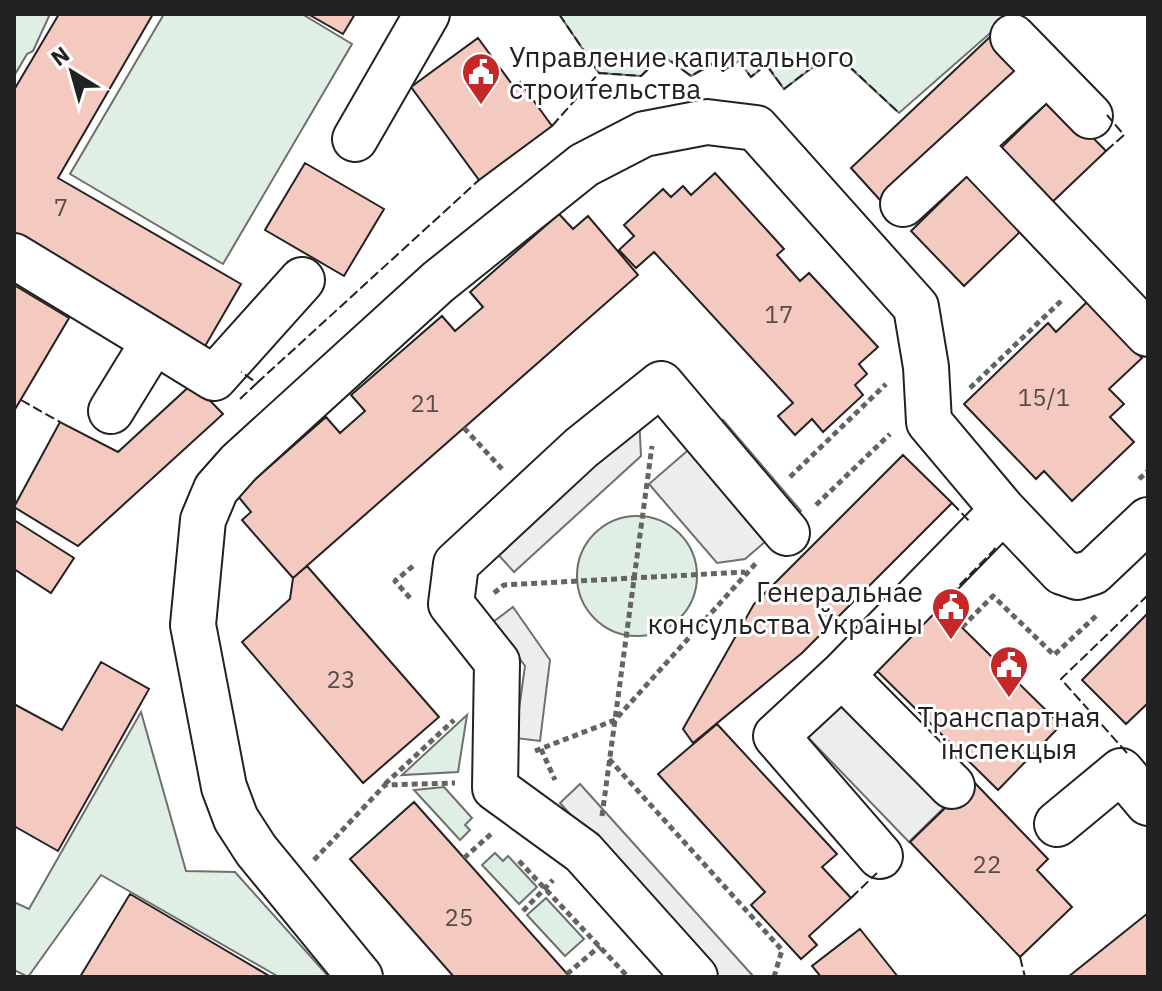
<svg xmlns="http://www.w3.org/2000/svg" width="1162" height="991" font-family="'IBM Plex Sans',sans-serif">
<rect width="100%" height="100%" fill="#fff"/>
<path fill="#e0efe3" stroke="#6f6f6f" stroke-width="2" d="M14 14H50L33 51 27 54 14 76Z
M164 14H302L352 44 223 264 70 174Z
M559 14H1012L899 113 833 52 784 89 766 65 751 77 739 61 723 71 715 63 691 76 663 56 641 76 599 73Z
M577 576a60 60 0 1 1 120 0a60 60 0 1 1-120 0Z
M141 712 186 871 235 872 329 977H279L101 875 28 977 14 970V902L29 909Z
M467 715 458 772 402 775Z
M444 787 472 818 465 825 470 830 460 840 414 790Z
M495 853 503 861 508 856 537 887 519 904 482 865Z
M546 898 584 939 565 956 527 915Z"/>
<path fill="#ededed" stroke="#6f6f6f" stroke-width="2" d="M639 416 641 456 514 572 494 550Z
M723 420 801 511 745 559 717 563 649 484Z
M513 607 550 660 540 741 515 738 525 666 493 622Z
M859 668 969 783 909 842 798 727Z
M580 784 754 977H717L560 803Z"/>
<path fill="#f3c9c0" stroke="#222" stroke-width="2" d="M59 14H153L58 178 241 284 204 348 14 237V90Z
M308 14H355L343 34Z
M992 35 1022 68 880 200 851 168Z
M478 38 514 87 520 82 552 126 479 180 411 87Z
M1053 97 1106 151 1046 208 995 154Z
M305 163 384 209 344 276 265 230Z
M715 173 784 249 777 255 800 281 809 273 878 347 859 364 867 374 855 385 863 395 823 432 812 419 795 435 778 416 793 403 654 252 636 268 619 250 634 236 624 225 663 189 671 197 683 186 691 195Z
M970 173 1024 228 964 286 911 231Z
M559 214 573 229 588 216 638 275 293 578 242 520 251 512 237 495 326 417 340 433 365 411 351 395 442 316 455 331 483 307 470 292Z
M14 285 69 318 14 411Z
M1088 301 1142 358 1109 389 1124 404 1110 417 1134 442 1072 501 1044 471 1036 479 964 404 1048 323 1056 332Z
M193 383 223 414 78 546 14 507 60 422 118 452Z
M903 455 952 503 802 653 693 743 683 729 754 604Z
M14 520 74 558 51 593 14 569Z
M307 566 439 717 363 783 242 642 290 599 293 578Z
M931 597 1061 725 998 790 868 662Z
M1148 613V703L1126 724 1082 680Z
M101 662 149 689 58 851 14 826V704L62 730Z
M717 724 837 854 822 867 851 898 809 936 817 945 801 959 751 905 765 892 658 774Z
M973 781 1048 859 1037 870 1072 907 1020 957 910 842Z
M414 802 464 858 570 977H454L350 859Z
M130 894 271 977H80Z
M1148 913V977H1068Z
M860 929 898 977H821L812 966Z"/>
<g fill="none" stroke-linecap="round" stroke-linejoin="round">
<g stroke="#222" stroke-width="48">
<path id="minor" d="M1013 37 1090 116
M355 139 427 14
M968 145 1148 334
M903 204 1047 72
M14 256 154 341 111 411
M154 341 214 378 302 280
M842 675 952 786
M1057 824 1121 771 1148 803
M880 856 776 736 842 675 1003 510
M360 977 256 850 236 819 224 787 193 625 203 520 216 489 239 463 438 282 584 165 644 134 707 122 756 128 916 307 926 367 929 422 1003 510 1062 572 1077 577 1093 572 1148 520
M695 977 583 852 495 788 497 662 451 604 456 564 581 448 661 384 787 533"/>
</g>
<path stroke="#646464" stroke-width="5" stroke-dasharray="6 4" stroke-linecap="butt" d="M970 388 1061 301
M464 428 502 469
M790 477 886 384
M1139 479 1148 471
M816 505 890 434
M494 593 504 585 745 572
M410 598 395 581 413 566
M962 627 993 596 1054 655 1096 616
M541 749 555 780
M535 751 615 720 757 562
M609 759 782 950 774 977
M385 784 454 720
M602 816 652 446
M464 858 491 834
M314 860 385 785 455 783
M519 861 628 977
M523 911 553 880
M567 974 600 946"/>
<use href="#minor" stroke="#fff" stroke-width="44"/>
<path stroke="#222" stroke-width="2" stroke-dasharray="10 4" stroke-linecap="butt" d="M559 14 599 73 641 76 663 55 691 76 715 62 723 71 739 61 751 77 766 64 784 89 833 51 899 113
M552 126 599 73
M1106 151 1124 135 1107 115
M257 383 479 180
M240 399 257 383 241 372
M21 400 60 422
M952 503 970 522
M940 605 995 549 992 545
M1127 753 1061 679 1148 595
M851 898 877 873
M1020 957 1025 977"/>
</g>
<defs>
<g id="civic-pin" transform="scale(2)"><path d="M0 17L-7.5 6A9.5 9.5 0 1 1 7.5 6Z" fill="#c62828" stroke="#fff"/><path d="M-.6-6.5H3V-4.5H.6V-3L4-1V1h2V6H-6V1h2V-1L-.6-3ZM-1.2 2.5V6h2.4V2.5Z" fill="#fff"/></g>
</defs>
<g fill-rule="evenodd">
<use href="#civic-pin" x="481" y="72"/>
<use href="#civic-pin" x="951" y="607"/>
<use href="#civic-pin" x="1009" y="665"/>
</g>
<g text-anchor="middle" dominant-baseline="central" stroke-width="6" stroke-linejoin="round" paint-order="stroke">
<g font-size="24" fill="#564c4a">
<text x="61" y="207">7</text>
<text x="779" y="314">17</text>
<text x="1044" y="397">15/1</text>
<text x="425" y="403">21</text>
<text x="341" y="679">23</text>
<text x="987" y="864">22</text>
<text x="459" y="917">25</text>
</g>
<g font-size="28" fill="#222" stroke="#fff" text-anchor="start">
<text x="509" y="56">Управление капитального<tspan x="509" dy="32">строительства</tspan></text>
<text x="923" y="591" text-anchor="end">Генеральнае<tspan x="923" dy="32">консульства Ўкраіны</tspan></text>
<text x="1009" y="716" text-anchor="middle">Транспартная<tspan x="1009" dy="32">інспекцыя</tspan></text>
</g>
</g>
<rect width="1162" height="991" fill="none" stroke="#222222" stroke-width="32"/>
<g transform="translate(72 72) rotate(323)" stroke="#ffffff" stroke-width="6" paint-order="stroke">
<path d="M0-6L14 30L0 20L-14 30Z" fill="#222222"/>
<text y="-12" font-size="22" font-weight="bold" text-anchor="middle" fill="#222222">N</text>
</g>
</svg>
